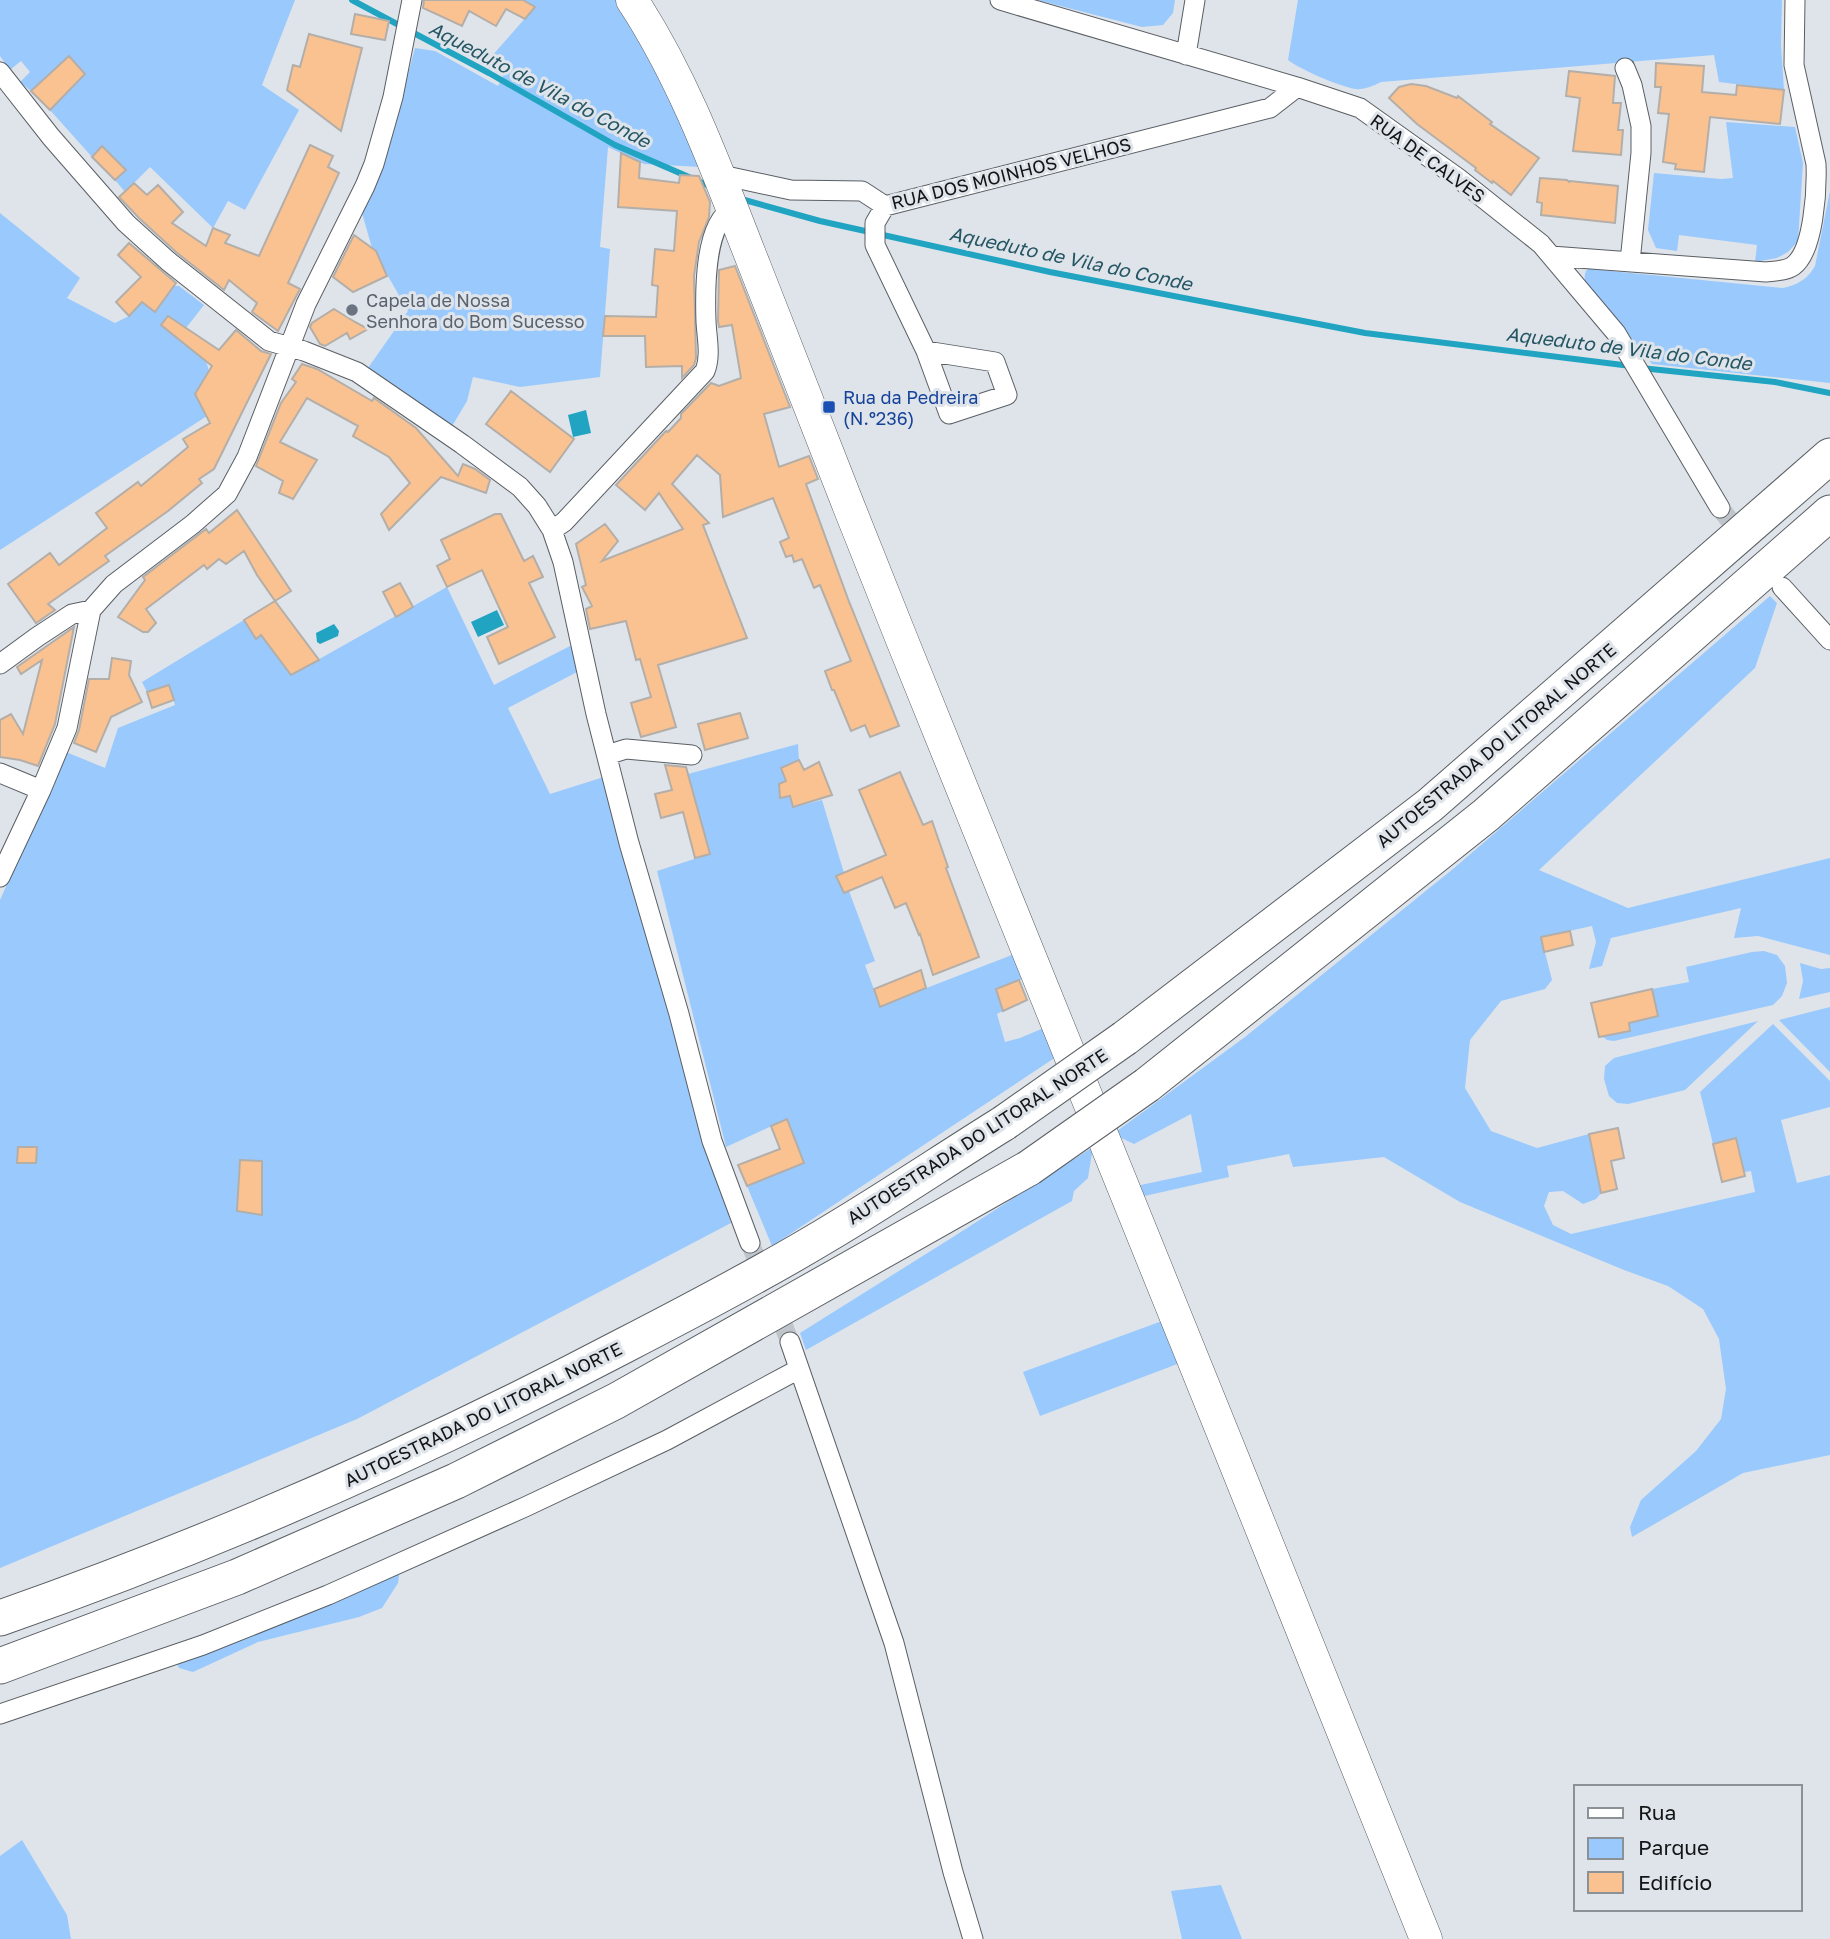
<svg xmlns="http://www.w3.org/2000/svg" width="1830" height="1939" font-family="'Golos Text',sans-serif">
<rect width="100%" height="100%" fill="#dee4ea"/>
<path fill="#99c9fd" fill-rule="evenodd" d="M0 0H295L262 85 299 110 245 210 228 201 213 228 150 167 125 192 115 180 125 170 102 147 92 157 50 110 85 74 69 56 31 91 20 82 30 72 21 61 10 70 0 56Z
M523 0H617L646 47 701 167 644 164 608 147 600 247 610 249 600 377 520 387 473 377 467 401 451 428 368 368 408 311 372 248 362 213 386 156 415 48 435 51 498 86 503 76 484 65 535 7Z
M1037 0H1175L1173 13 1163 25 1142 27Z
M1298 0H1782L1781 45 1784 90 1719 82 1714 55 1381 82C1373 86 1364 90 1355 89 1339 86 1301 70 1288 60Z
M1726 122 1795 127 1803 163 1798 241 1788 252 1777 258 1755 262 1757 245 1679 235 1677 251 1656 248 1648 230 1654 173 1721 179 1733 178Z
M1830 191V383L1652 364 1585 281C1583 270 1590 265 1600 263V270L1783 288C1797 285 1808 279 1815 266Z
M0 213 80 278 67 298 115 323 129 316 142 302 156 312 174 286H179L204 305 186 328 178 323 206 361 209 371 207 416 0 550Z
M447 587 494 685 572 645 579 671 508 708 550 794 607 776 731 1223 357 1419 0 1568V900L66 752 105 768 118 728 175 705 169 685 147 692 142 682 244 620 256 638 261 635 291 675ZM18 1147H37L36 1163H18ZM241 1160 262 1162V1215L237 1211Z
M1770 596 1777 603 1755 668 1539 870 1628 908 1830 858V955L1758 936 1734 938 1741 908 1611 938 1602 966 1589 969 1596 942 1592 926 1541 937 1552 980 1545 989 1501 1001 1470 1040 1465 1088 1491 1131 1537 1148 1589 1134 1601 1193 1596 1199 1583 1204 1563 1191 1549 1192 1544 1206 1553 1225 1571 1234 1755 1192 1751 1171 1744 1172 1736 1139 1713 1144 1700 1092 1773 1024 1830 1081V1107L1781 1120 1797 1183 1830 1175V1455L1743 1473 1632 1537 1630 1527 1641 1500 1696 1451 1721 1419 1726 1389 1719 1339 1703 1309 1668 1286 1624 1270 1460 1202 1384 1157 1293 1167 1289 1154 1227 1166 1229 1177 1140 1197 1136 1186 1202 1172 1191 1114 1134 1144 1113 1134 1245 1037 1453 869Z
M798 744 799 761 781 768 786 781 779 784 780 798 790 796 794 807 822 800 844 873 837 876 844 893 849 891 875 961 865 965 880 1006 1017 953 1025 978 996 990 1003 1011 997 1014 1005 1042 1020 1038 1046 1027 1056 1057 772 1246 747 1186 804 1163 787 1119 726 1147 657 871 710 854 688 774Z
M1764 951 1777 955 1785 966 1787 983 1782 996 1773 1005 1614 1041 1607 1040 1603 1037 1630 1031 1629 1023 1657 1016 1652 989 1689 982 1686 967 1752 952Z
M1800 963 1821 969 1830 968V992L1799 999 1803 981Z
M1830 1007V1072L1779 1020Z
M1758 1021 1685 1090 1628 1104 1617 1103 1609 1096 1604 1079 1605 1066 1614 1058Z
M1093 1147 1088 1178 1074 1191 1072 1201 806 1350 800 1333 953 1237Z
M1162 1321 1180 1363 1040 1416 1023 1372Z
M400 1568 398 1583 382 1608 359 1617 258 1642 193 1672 179 1668 175 1660Z
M22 1840 67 1915 71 1939H0V1856Z
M1221 1885 1242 1939H1182L1171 1891Z"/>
<path fill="#20a4c2" d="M586 410 591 433 573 437 568 415Z
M497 610 504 625 478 637 471 622Z
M334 624 339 631 338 636 320 644 317 642 316 633Z"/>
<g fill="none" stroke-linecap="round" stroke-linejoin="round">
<path stroke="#20a4c2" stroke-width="6" d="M352 0 489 73 615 145 712 187
M741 199 820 221 1050 272 1365 333 1631 366
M1641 368 1775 382 1830 393"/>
</g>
<path fill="#fbc291" stroke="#b4aea8" stroke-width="2" d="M424 0H523L535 7 525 19 506 9 496 26 469 11 462 26 423 8Z
M355 14 389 21 385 40 351 34Z
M309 34 362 48 341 131 287 90 293 65 300 67Z
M69 56 85 74 50 110 31 91Z
M1656 63 1704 66 1702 92 1736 95 1737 85 1784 90 1780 124 1710 117 1704 172 1675 169 1676 164 1663 162 1669 114 1658 113 1661 87H1655Z
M1569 71 1615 76 1613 103H1621L1618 130H1623L1621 155 1573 151 1580 98 1566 96Z
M1411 84 1426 86 1457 98 1458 96 1492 122 1490 124 1539 158 1511 195 1493 181 1492 183 1475 170 1476 168 1417 124 1389 98 1399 87Z
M310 145 333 156 328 167 339 173 288 283 300 289 278 331 252 312 257 303 229 280 224 290 176 252 139 218 119 197 134 183 147 195 158 185 183 212 172 223 206 246 213 228 230 235 225 243 259 256Z
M102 146 126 170 115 180 92 157Z
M621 153 640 162 639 178 679 183 680 175 699 176 710 202 709 217 699 242 694 276 696 358 694 365 682 378V366L646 367 645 336H603L605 316 656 317 658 286 652 285 655 249 674 251 677 211 618 207Z
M1540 178 1567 180 1569 182 1570 181 1618 186 1615 223 1541 215 1542 203 1537 202Z
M354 235 376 251 387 276 353 292 333 277Z
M129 243 176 283 155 312 142 302 129 316 116 302 141 277 118 255Z
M735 266 790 407 764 414 779 467 809 456 818 479 806 484 848 599 899 726 870 737 865 725 851 731 834 690H832L825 671 851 661 820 585 814 588 802 559 794 562 792 555 786 557 780 542 789 538 773 498 723 517 720 475 697 455 672 484 709 523 703 525 747 638 658 665 676 727 641 737 631 703 651 697 640 659 636 660 626 621 590 629 586 609 592 606 582 587 586 585 576 544 605 524 618 541 602 561 683 529 659 493 645 510 616 485 666 431 668 432 681 418V414L711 383 719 386 741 378 732 325 719 327 718 321 719 270Z
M334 309 355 322 368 329 350 339 347 333 325 346 320 344 310 327 312 323Z
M168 316 219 350 236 330 261 351 271 354 214 469 199 479 202 483 168 511 105 556 109 561 48 604 55 610 36 623 8 584 50 553 59 565 107 528 96 513 138 482 141 486 188 447 183 439 210 423 195 394 212 366 161 325Z
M302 364 317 369 372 401 374 398 416 428 458 476 463 464 475 469 490 480 486 493 441 477 389 530 381 514 410 483 389 457 353 436 358 426 307 398 280 442 317 460 293 499 279 493 283 481 256 466 281 403 296 382 292 379Z
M511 391 574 439 550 472 486 424Z
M237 510 291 591 275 601 257 575 244 551 226 564 219 559 207 569 204 565 146 609 156 623 148 632H143L118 617 145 580 143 577 206 529 209 533Z
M495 514H501L524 561 533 556 543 577 529 583 555 637 499 664 487 637 508 627 482 570 447 587 437 566 450 559 441 540Z
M400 583 413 607 396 617 383 592Z
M275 601 319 660 291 675 261 635 256 639 244 620Z
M74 627 55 724 38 766 20 760 0 757V720L11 714 23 734 42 660 21 674 17 667Z
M112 658 131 661 129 675 142 702 111 717 96 752 74 743 79 730 89 679H109Z
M169 685 174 700 152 708 147 692Z
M740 713 748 738 705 750 698 724Z
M799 760 804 770 819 762 832 795 793 807 790 796 780 798 779 784 786 781 781 768Z
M665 765 686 767 710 854 695 858 683 812 661 818 655 794 672 790Z
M900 772 923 825 932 821 948 867 946 868 979 957 933 975 920 934 919 935 906 903 895 908 882 877 844 893 836 876 886 855 859 790Z
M1570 931 1573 945 1544 952 1541 937Z
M921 970 926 988 880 1007 874 989Z
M1019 980 1027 1000 1003 1011 996 989Z
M1652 989 1658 1016 1629 1023 1630 1031 1599 1037 1591 1003Z
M787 1119 804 1163 747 1186 738 1165 780 1149 771 1126Z
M1618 1128 1624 1158 1611 1161 1617 1189 1601 1193 1589 1134Z
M1736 1138 1745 1176 1722 1182 1713 1144Z
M18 1147H37L36 1163H17Z
M240 1160 262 1161V1215L237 1211Z"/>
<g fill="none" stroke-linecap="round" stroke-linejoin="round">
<path stroke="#bfc5ca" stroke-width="19" stroke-dasharray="19 10" stroke-linecap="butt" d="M1720 508 1771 573
M750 1243 790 1342"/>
<g stroke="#5a5f64" stroke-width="21">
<path id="minor" d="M1000 0 1297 87 1360 108 1458 178 1541 244 1616 333 1720 508
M1186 55 1195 0
M1625 68 1632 85 1641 126V153L1630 262
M0 72 51 137 126 223 168 261 269 341 304 351 357 372 462 444 520 487 537 506 552 530 563 562 596 714 629 843 679 1014 712 1141 750 1243
M717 174 791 190 862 191 885 206 1270 108 1297 87
M885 206 875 223V245L926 351 949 414 1007 395 995 362 926 351
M1551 256 1766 272C1774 271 1786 271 1793 266 1814 251 1817 189 1816 164L1794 65 1795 0
M552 530 564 522 705 371C711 356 707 339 706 322 705 293 704 225 732 209
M1782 587 1830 640
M0 664 37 637 72 614 91 610
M607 755 626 749 692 755
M0 773 41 790
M0 877 41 790 67 728 91 610 114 584 193 524 227 494 247 457 306 304 365 186 374 164 393 97 412 0
M790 1342 894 1643 953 1872 973 1939
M0 1714 203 1645 328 1595 525 1507 667 1440 799 1369"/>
</g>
<g stroke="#5a5f64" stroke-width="33">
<path id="primary" d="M632 0C686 82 719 176 755 267 804 392 852 516 902 640 1075 1073 1254 1505 1426 1939"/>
</g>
<g stroke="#5a5f64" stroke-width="37">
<path id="motorway" d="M1125 1038 1430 805 1830 456
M1147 1085 1486 815 1830 513
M0 1618C215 1543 423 1451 625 1345 691 1311 758 1276 823 1237 884 1201 943 1161 1004 1123
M0 1666 237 1577 456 1481 616 1401 1029 1168"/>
</g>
<use href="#minor" stroke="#fff" stroke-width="19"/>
<use href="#primary" stroke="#fff" stroke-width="32"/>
<use href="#motorway" stroke="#fff" stroke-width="35"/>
<g stroke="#5a5f64" stroke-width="37" stroke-linecap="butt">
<path id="motorway-bridge" d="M1004 1123 1125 1038
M1029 1168 1147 1085"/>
</g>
<use href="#motorway-bridge" stroke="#fff" stroke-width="35"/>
</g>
<circle fill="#6b7280" stroke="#dee4ea" stroke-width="2.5" cx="352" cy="310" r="7"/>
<rect fill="#1a4fb4" stroke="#dee4ea" stroke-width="2.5" x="822" y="400" width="14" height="14" rx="3.5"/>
<g text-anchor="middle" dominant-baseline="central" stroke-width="6" stroke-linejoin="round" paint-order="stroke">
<g font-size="18" fill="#121416" stroke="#dee4ea">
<text transform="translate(1428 158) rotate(36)">RUA DE CALVES</text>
<text transform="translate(1011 173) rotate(-14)">RUA DOS MOINHOS VELHOS</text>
<text transform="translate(1496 745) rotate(-40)">AUTOESTRADA DO LITORAL NORTE</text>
<text transform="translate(977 1136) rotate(-33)">AUTOESTRADA DO LITORAL NORTE</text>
<text transform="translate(483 1414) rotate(-26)">AUTOESTRADA DO LITORAL NORTE</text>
</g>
<g font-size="18" fill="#5b616d" stroke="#dee4ea" text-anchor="start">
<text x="366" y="300">Capela de Nossa<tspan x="366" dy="21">Senhora do Bom Sucesso</tspan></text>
</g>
<g font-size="18" fill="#164399" stroke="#dee4ea" text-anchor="start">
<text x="843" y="397">Rua da Pedreira<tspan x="843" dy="21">(N.º236)</tspan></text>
</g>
<g font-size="19" font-style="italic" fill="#255664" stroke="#dee4ea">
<text transform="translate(540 84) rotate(28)">Aqueduto de Vila do Conde</text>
<text transform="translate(1071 258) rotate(12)">Aqueduto de Vila do Conde</text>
<text transform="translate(1629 348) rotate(7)">Aqueduto de Vila do Conde</text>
</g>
</g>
<rect x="1574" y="1785" width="228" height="126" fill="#dee4ea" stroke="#8c9195" stroke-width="2"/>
<rect x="1588" y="1808" width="35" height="10" fill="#ffffff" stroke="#8c9195" stroke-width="2"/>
<text x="1638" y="1820" font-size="21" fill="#121416">Rua</text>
<rect x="1588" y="1838" width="35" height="21" fill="#99c9fd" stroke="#8c9195" stroke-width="2"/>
<text x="1638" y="1855" font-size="21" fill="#121416">Parque</text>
<rect x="1588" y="1872" width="35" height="21" fill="#fbc291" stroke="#8c9195" stroke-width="2"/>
<text x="1638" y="1890" font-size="21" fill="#121416">Edifício</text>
</svg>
